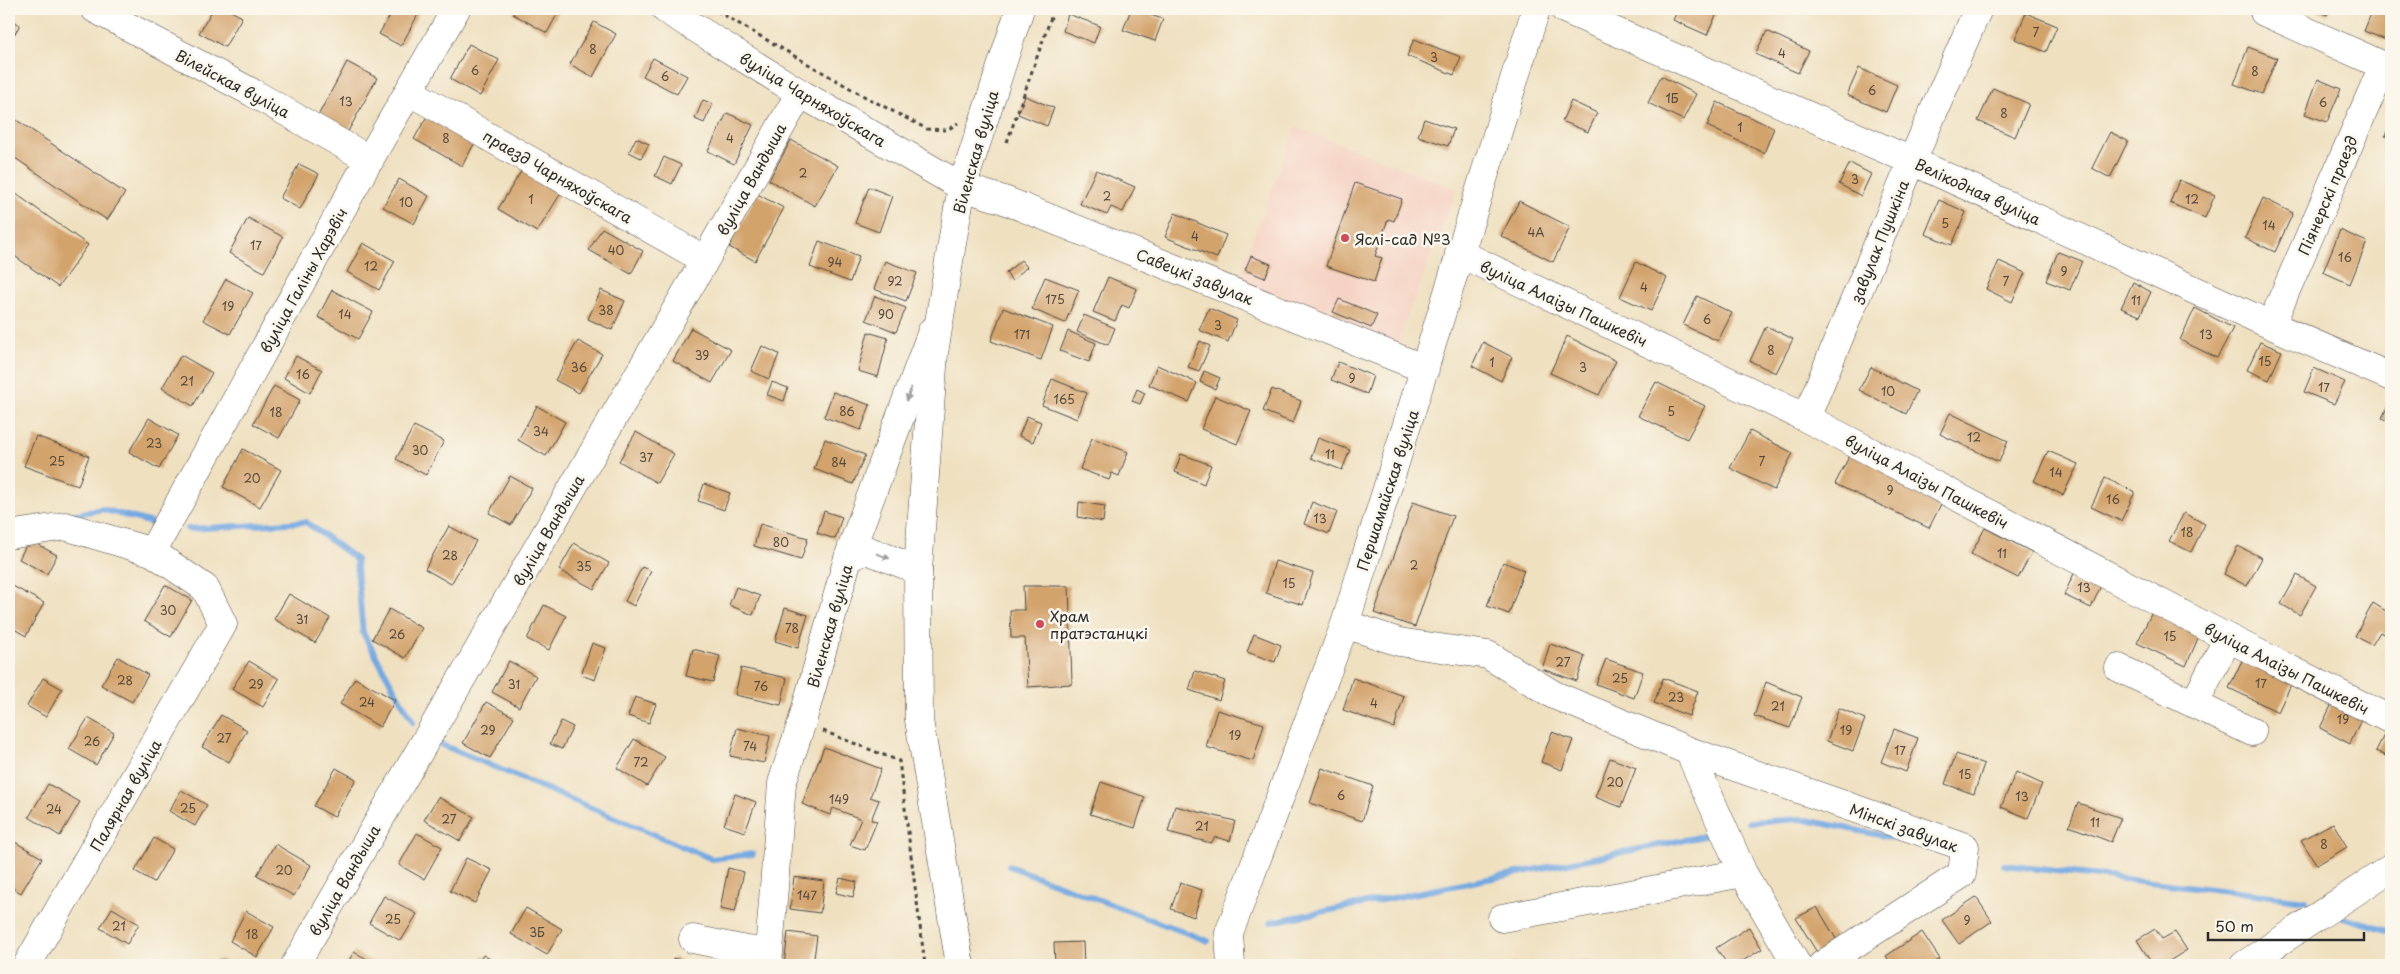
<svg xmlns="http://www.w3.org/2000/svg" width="2400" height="974" font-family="'Playpen Sans',sans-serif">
<rect width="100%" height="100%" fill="#fbf7ec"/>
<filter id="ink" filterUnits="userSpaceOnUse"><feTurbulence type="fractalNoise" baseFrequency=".02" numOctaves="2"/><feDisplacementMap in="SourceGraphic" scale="10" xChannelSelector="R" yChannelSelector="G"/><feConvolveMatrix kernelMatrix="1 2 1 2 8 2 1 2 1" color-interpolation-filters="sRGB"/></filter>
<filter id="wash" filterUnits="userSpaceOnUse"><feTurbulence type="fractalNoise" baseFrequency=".0096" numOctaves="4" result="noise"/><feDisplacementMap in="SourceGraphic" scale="20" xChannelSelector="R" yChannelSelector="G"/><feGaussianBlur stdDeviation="1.12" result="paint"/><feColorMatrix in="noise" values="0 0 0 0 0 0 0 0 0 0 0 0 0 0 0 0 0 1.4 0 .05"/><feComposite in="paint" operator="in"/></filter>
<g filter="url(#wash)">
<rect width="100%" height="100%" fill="#efe0c0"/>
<path fill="#f5d2c3" d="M1296 127 1457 189 1395 349 1234 287Z"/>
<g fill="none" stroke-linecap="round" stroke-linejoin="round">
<path stroke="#74a9e1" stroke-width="6" d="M68 516 102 509 152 523
M188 529 306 522 356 559 363 633 413 722
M440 744 712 859 753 854
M1749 822 1801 819 1909 841
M2004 865 2306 900
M1009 866 1208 941
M2343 917 2391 931
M1271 922 1709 835"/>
</g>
<g id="blocks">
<path fill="#d3a36c" d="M213 9H227L242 17 225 47 199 33Z
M394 9H421L401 46 379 34Z
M516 9H560L547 33 513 14Z
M1131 9 1163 19 1155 41 1123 30Z
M1678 9H1714L1718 11 1707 35 1673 20Z
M2312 9H2330L2327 15Z
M2373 9 2391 16V42L2364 31Z
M2026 13 2057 26 2046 52 2015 39Z
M1068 14 1100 26 1094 43 1063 31Z
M9 18 20 25 9 43Z
M594 22 616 34 593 77 570 64Z
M1767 31 1809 51 1798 73 1755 54Z
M1414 39 1461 57 1454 75 1407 56Z
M469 44 499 60 480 96 450 79Z
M2248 47 2277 58 2262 94 2234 84Z
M653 58 687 76 677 94 643 76Z
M347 62 377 78 344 139 314 123Z
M1859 68 1897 85 1886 112 1847 95Z
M1661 76 1696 94 1683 120 1648 103Z
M2318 79 2341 89 2327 122 2305 114Z
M1993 88 2029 104 2015 137 1978 121Z
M1025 96 1054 108 1047 126 1018 114Z
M703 100 713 104 704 123 695 119Z
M1571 101 1597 113 1588 132 1562 121Z
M1717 102 1774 128 1764 153 1707 126Z
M430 111 478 137 462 166 414 139Z
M727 113 753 125 734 164 708 151Z
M9 115 125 193 107 220 9 154Z
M1424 119 1454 129 1448 146 1418 136Z
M2391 122V139L2385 136Z
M2110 132 2128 141 2110 178 2092 168Z
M636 138 649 144 641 158 629 152Z
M791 140 838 166 815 206 769 180Z
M664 157 681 165 672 184 655 176Z
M1850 163 1871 174 1861 196 1839 184Z
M299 164 319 174 300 209 280 198Z
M525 165 564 188 537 232 498 209Z
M1096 170 1135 187 1123 212 1111 207 1107 215 1080 204Z
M399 179 429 196 414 224 383 207Z
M2179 180 2215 195 2205 218 2170 203Z
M1355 183 1402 199 1394 221 1388 219 1375 256 1382 258 1374 282 1326 266Z
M869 187 892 196 879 232 855 223Z
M9 189 88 245 58 287 9 252Z
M757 194 784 208 755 261 729 247Z
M2263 198 2293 213 2275 252 2245 238Z
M1939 200 1966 212 1952 245 1925 234Z
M1519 201 1570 227 1553 262 1501 236Z
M1175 213 1226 235 1217 258 1165 237Z
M248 218 283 237 264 272 229 253Z
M602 228 643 251 631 274 589 250Z
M2340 230 2367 242 2350 284 2323 272Z
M819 241 859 256 850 282 810 267Z
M363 243 395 261 379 290 347 272Z
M2058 252 2082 261 2070 290 2046 281Z
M1251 256 1271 264 1265 278 1245 270Z
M1021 260 1027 267 1012 281 1006 273Z
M885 261 917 273 906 301 874 289Z
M1999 261 2025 273 2012 302 1986 289Z
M1636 262 1667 278 1651 311 1620 297Z
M1045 277 1079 290 1065 323 1032 309Z
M1108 277 1137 289 1129 308 1122 305 1115 321 1093 312Z
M226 279 253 293 230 334 203 320Z
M2133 282 2151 292 2140 316 2121 308Z
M332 290 373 312 358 339 318 317Z
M601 290 625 301 612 330 588 319Z
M875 296 906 308 896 332 866 320Z
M1697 296 1732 313 1718 341 1683 325Z
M1339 299 1377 315 1371 328 1333 312Z
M1003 308 1053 327 1041 360 991 341Z
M1209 308 1237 320 1228 342 1199 330Z
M2195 308 2233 328 2217 358 2180 340Z
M1084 315 1115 328 1108 345 1077 332Z
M1766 326 1793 339 1776 373 1750 361Z
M691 328 731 350 712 383 673 361Z
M1068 331 1096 343 1089 362 1060 351Z
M868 332 888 338 878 377 858 371Z
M1567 336 1616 361 1599 395 1550 373Z
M578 341 602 354 579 393 555 380Z
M1200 341 1210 346 1199 371 1188 367Z
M1483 342 1512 357 1501 381 1472 366Z
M2260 342 2282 351 2269 380 2247 370Z
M762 346 779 354 769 379 751 371Z
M181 355 212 373 193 406 162 388Z
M296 356 322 370 310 393 284 378Z
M1338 362 1373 376 1367 394 1331 380Z
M1157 365 1197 383 1189 402 1149 385Z
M1871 367 1917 391 1906 414 1859 390Z
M2314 368 2345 382 2334 404 2304 392Z
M1204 371 1220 378 1215 389 1200 382Z
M1052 379 1087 393 1077 419 1042 405Z
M772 382 788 388 784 401 767 395Z
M1656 382 1705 406 1687 439 1638 416Z
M274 386 300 400 279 438 253 424Z
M1137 389 1145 393 1140 404 1132 401Z
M1272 389 1301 401 1293 423 1263 411Z
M833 392 870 405 861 430 824 417Z
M1215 396 1251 411 1237 444 1201 429Z
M2391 399V423L2382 418Z
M537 406 565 422 546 456 518 440Z
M1950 413 2008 441 1999 462 1940 434Z
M1027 416 1041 422 1033 442 1019 436Z
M149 418 178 435 159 469 129 452Z
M414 426 444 441 426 475 396 459Z
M1750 431 1793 453 1774 490 1730 468Z
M636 432 674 454 657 483 619 461Z
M36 436 89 456 78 486 24 466Z
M1092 438 1128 452 1119 476 1112 473 1109 480 1080 469Z
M1318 438 1350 450 1342 470 1311 458Z
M825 439 865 455 853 484 814 469Z
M243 449 281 470 260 507 223 487Z
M1852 451 1945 496 1929 528 1835 484Z
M2048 451 2078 464 2063 495 2034 481Z
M1181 454 1211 465 1204 484 1175 472Z
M510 476 532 488 511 525 489 513Z
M2105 478 2135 492 2121 521 2091 507Z
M704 484 730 493 724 510 698 501Z
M1079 502 1105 506 1103 522 1078 517Z
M1312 502 1337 512 1329 534 1304 524Z
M1413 502 1453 516 1415 627 1374 613Z
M824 511 842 517 835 539 817 533Z
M2184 513 2205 524 2191 552 2169 541Z
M760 524 808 538 801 560 754 546Z
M449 526 476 541 451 584 425 569Z
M1985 528 2032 552 2018 578 1971 554Z
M29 540 57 555 47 574 19 559Z
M574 543 609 563 594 589 559 570Z
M2238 546 2262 558 2247 586 2224 574Z
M1275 561 1313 573 1303 605 1266 593Z
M1503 562 1524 570 1509 614 1487 606Z
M2078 565 2104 579 2091 608 2064 595Z
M642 567 651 571 634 606 625 601Z
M2297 575 2316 586 2300 615 2281 604Z
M9 584 44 603 26 636 9 626Z
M165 585 192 600 171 637 144 621Z
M1023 586H1069L1072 684 1028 687 1025 638H1011L1010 610H1024Z
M736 587 760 596 753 615 729 605Z
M289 594 330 618 315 643 274 619Z
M2373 603 2391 614V631L2388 637 2380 632 2372 645 2355 636Z
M544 605 566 616 549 650 527 639Z
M2155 606 2202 629 2186 666 2137 643Z
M785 608 808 615 798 648 775 641Z
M389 609 422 628 405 658 372 639Z
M1254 634 1281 645 1275 662 1247 652Z
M592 643 606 648 595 680 581 675Z
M1550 644 1585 656 1577 681 1542 669Z
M693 649 720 656 713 682 686 676Z
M2245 654 2294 678 2278 712 2229 688Z
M118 657 148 675 132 702 101 685Z
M1606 659 1643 672 1634 698 1596 684Z
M249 661 279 679 263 707 232 689Z
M509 661 536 676 519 707 492 692Z
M741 668 787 678 781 705 735 695Z
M1195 671 1225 681 1219 700 1189 690Z
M43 678 62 689 46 717 27 706Z
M355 678 395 700 380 727 340 704Z
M1353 678 1404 696 1394 728 1343 710Z
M1663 678 1698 691 1689 716 1654 703Z
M1766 682 1802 697 1790 728 1754 716Z
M2336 696 2365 711 2350 744 2320 728Z
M635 697 656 704 649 723 628 716Z
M486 702 514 717 490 758 463 743Z
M1839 708 1865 719 1853 751 1827 741Z
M1217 710 1264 724 1253 761 1206 747Z
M221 715 247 730 229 762 202 747Z
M88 718 114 733 96 765 69 749Z
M561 721 573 727 562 749 550 744Z
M2390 723 2391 724V759L2376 751Z
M737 728 770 736 764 763 730 756Z
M1894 729 1918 738 1906 772 1881 762Z
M1552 732 1573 740 1562 770 1541 762Z
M634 739 665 757 647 786 617 768Z
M824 747 881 769 870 797 879 800 871 820 877 821 865 850 850 845 861 819 833 808 830 815 802 804Z
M1956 754 1984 764 1974 794 1945 784Z
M1610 758 1636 768 1621 807 1595 797Z
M336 768 356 779 334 817 314 806Z
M1322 768 1373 786 1362 821 1310 803Z
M2016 772 2042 784 2028 818 2001 807Z
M1101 782 1145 797 1135 828 1090 814Z
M48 784 80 802 60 836 29 817Z
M181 790 207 805 195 826 169 811Z
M735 794 756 802 745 832 724 825Z
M438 797 474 817 460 841 424 820Z
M2078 803 2121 818 2111 842 2069 826Z
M1175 806 1235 821 1230 841 1215 837 1211 843 1168 832Z
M2333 823 2347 847 2317 865 2301 840Z
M417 833 442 847 424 879 399 865Z
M154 838 173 849 154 882 135 871Z
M15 842 42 858 21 893 9 886V853Z
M275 844 311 865 294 896 257 875Z
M466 858 492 870 475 903 450 891Z
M728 868 744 872 735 912 720 909Z
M794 877 824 881 820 913 790 909Z
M840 878 857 882 853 897 836 893Z
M1180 883 1202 890 1194 917 1171 909Z
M384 896 417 914 401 941 369 923Z
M1976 897 1992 921 1959 944 1942 920Z
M1817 907 1838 942 1818 954 1796 918Z
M112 908 139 924 127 944 100 928Z
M526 908 562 929 547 955 511 934Z
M246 911 274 927 257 957 230 941Z
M1749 927 1762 949 1736 965H1728L1716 948Z
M2155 929 2162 939 2175 932 2187 950 2163 965H2153L2137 940Z
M788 932 817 936 813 965H784Z
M1922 932 1940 959 1931 965H1892L1886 956Z
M1083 942 1084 965H1055L1054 943Z
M354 952 378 965H346Z
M483 955 501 965H477Z
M673 958 699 965H672Z
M220 959 231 965H216Z
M1592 960V965H1561L1560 962Z
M1534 962V965H1509V964Z"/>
</g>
</g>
<g filter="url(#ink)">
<use href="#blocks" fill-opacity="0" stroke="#484641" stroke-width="1"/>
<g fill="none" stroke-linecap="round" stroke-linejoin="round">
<g stroke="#484641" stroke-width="29">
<path id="minor" d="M95 9 253 93 370 160
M1564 9 1912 161 2271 325 2391 377
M2264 12 2391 69
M410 92 705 260
M962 187 1004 200 1425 369
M1459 253 1806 418 2228 638 2391 720
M2271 325 2383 66
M1806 418 1912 161 1978 9
M9 535 65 526 152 552 205 588 223 624 27 965
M152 552 364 169 456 9
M848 558 867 550 918 570
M1345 624 1399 642 1488 655 1554 695 1689 751 1743 873 1797 965
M2228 638 2194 704 2252 732
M2119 668 2194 704
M1689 751 1965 847 1962 874 1822 965
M1502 918 1743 873
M693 939 746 950 768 952 763 965
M295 965 705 260 800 93
M768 965 782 783 802 722 848 558 932 331
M1231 965 1229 933 1345 624 1536 9
M2244 965 2391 868"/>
</g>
<g stroke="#484641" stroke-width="29">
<path id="major" d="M665 9 800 93 962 187
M960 965 919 720 918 570 934 353 953 237 962 187 1020 9"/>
</g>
<path stroke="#484641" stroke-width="3" stroke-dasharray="4 4" stroke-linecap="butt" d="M717 11 860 94 927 129 947 130 958 123
M1007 142 1054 9
M823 731 899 761 925 965"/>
<use href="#minor" stroke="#fff" stroke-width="28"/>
<use href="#major" stroke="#fff" stroke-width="28"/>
</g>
<defs><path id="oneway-solid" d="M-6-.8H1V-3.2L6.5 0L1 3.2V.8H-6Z" transform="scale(1.25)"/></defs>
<g fill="#a0a0a0">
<use href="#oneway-solid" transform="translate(909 394) rotate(110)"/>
<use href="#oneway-solid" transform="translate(883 556) rotate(20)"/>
</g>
</g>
<g fill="#d1495b" stroke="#fbf7ec" stroke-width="2">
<circle cx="1345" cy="238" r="5"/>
<circle cx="1040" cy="624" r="5"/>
</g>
<g text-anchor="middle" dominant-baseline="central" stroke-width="5" stroke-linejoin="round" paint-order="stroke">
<g font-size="12" fill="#55493b">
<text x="2036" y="32">7</text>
<text x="593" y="49">8</text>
<text x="1782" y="53">4</text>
<text x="1434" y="57">3</text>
<text x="475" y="70">6</text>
<text x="2255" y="71">8</text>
<text x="665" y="76">6</text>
<text x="1872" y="90">6</text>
<text x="1672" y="98">1Б</text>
<text x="346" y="101">13</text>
<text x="2323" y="102">6</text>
<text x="2004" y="113">8</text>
<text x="1740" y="127">1</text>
<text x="446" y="138">8</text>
<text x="730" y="138">4</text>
<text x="803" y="173">2</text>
<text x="1855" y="179">3</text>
<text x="1107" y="196">2</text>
<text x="531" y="199">1</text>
<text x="2192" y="199">12</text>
<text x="406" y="202">10</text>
<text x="1945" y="223">5</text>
<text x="2269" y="225">14</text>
<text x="1536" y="232">4А</text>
<text x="1195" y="236">4</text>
<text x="256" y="245">17</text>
<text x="616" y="250">40</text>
<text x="2345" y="257">16</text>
<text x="835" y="262">94</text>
<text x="371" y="266">12</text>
<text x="2064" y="271">9</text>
<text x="895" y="281">92</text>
<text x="2006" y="281">7</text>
<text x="1644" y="287">4</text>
<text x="1055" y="299">175</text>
<text x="2136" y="300">11</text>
<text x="228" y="306">19</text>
<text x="606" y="310">38</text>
<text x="345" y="314">14</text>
<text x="886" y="314">90</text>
<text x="1707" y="319">6</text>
<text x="1218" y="325">3</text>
<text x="1022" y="334">171</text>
<text x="2206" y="334">13</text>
<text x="1771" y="350">8</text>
<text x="702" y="355">39</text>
<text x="2265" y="361">15</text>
<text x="1492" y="362">1</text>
<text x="579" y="367">36</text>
<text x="1583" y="367">3</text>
<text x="303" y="374">16</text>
<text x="1352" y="378">9</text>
<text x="187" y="381">21</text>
<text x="2324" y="387">17</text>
<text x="1888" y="391">10</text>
<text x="1064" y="399">165</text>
<text x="847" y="411">86</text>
<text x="1671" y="411">5</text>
<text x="276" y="412">18</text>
<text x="541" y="431">34</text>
<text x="1974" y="437">12</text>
<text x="154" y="443">23</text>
<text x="420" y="450">30</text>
<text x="1330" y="454">11</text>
<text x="646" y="457">37</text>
<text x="57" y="461">25</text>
<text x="1762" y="461">7</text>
<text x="839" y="462">84</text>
<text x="2056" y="472">14</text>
<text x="252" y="478">20</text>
<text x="1890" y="490">9</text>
<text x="2113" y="499">16</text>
<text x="1320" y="518">13</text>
<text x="2187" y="532">18</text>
<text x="781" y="542">80</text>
<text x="2002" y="553">11</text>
<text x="450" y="555">28</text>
<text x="1414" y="565">2</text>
<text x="584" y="566">35</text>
<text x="1289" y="583">15</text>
<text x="2084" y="587">13</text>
<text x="168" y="610">30</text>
<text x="302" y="619">31</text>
<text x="792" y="628">78</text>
<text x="397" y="634">26</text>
<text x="2170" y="636">15</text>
<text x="1563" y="662">27</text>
<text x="1620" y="678">25</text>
<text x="125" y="680">28</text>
<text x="2261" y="683">17</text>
<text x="256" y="684">29</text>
<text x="514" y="684">31</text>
<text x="761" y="686">76</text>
<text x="1676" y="697">23</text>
<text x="367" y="702">24</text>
<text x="1374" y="703">4</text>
<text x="1778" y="706">21</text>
<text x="2343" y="719">19</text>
<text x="488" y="730">29</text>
<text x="1846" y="730">19</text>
<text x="1235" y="735">19</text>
<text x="224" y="738">27</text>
<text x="92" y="741">26</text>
<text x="750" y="746">74</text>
<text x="1900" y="750">17</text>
<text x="641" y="762">72</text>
<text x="1965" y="774">15</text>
<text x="1615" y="782">20</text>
<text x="1341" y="795">6</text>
<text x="2022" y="796">13</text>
<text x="839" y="799">149</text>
<text x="188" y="808">25</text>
<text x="54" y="809">24</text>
<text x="449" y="819">27</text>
<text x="2095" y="822">11</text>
<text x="1202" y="826">21</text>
<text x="2324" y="844">8</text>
<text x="284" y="870">20</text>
<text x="807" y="895">147</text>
<text x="393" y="919">25</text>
<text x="1967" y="920">9</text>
<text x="119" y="926">21</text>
<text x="537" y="932">3Б</text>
<text x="252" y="934">18</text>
</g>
<g font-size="15" fill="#2b2b2b" stroke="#fbf7ec">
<text transform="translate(233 83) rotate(28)">Вілейская вуліца</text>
<text transform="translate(813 99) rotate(31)">вуліца Чарняхоўскага</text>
<text transform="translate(975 152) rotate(-74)">Віленская вуліца</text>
<text transform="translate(558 176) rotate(30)">праезд Чарняхоўскага</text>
<text transform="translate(751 179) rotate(-61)">вуліца Вандыша</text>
<text transform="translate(1978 191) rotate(25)">Велікодная вуліца</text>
<text transform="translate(2327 195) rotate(-67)">Піянерскі праезд</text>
<text transform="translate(1879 241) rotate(-68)">завулак Пушкіна</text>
<text transform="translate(1195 276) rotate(22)">Савецкі завулак</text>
<text transform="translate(303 280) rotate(-61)">вуліца Галіны Харэвіч</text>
<text transform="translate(1564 303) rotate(25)">вуліца Алаізы Пашкевіч</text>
<text transform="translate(1927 481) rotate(28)">вуліца Алаізы Пашкевіч</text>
<text transform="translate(1387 490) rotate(-72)">Першамайская вуліца</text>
<text transform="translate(548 530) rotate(-60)">вуліца Вандыша</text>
<text transform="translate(829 626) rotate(-74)">Віленская вуліца</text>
<text transform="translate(2287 668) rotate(27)">вуліца Алаізы Пашкевіч</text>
<text transform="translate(125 795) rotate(-60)">Палярная вуліца</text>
<text transform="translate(1904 827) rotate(20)">Мінскі завулак</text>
<text transform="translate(344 880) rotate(-60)">вуліца Вандыша</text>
</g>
<g font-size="15" fill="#2b2b2b" stroke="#fbf7ec" text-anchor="start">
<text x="1355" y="238">Яслі-сад №3</text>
<text x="1050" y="615">Храм<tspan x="1050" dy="17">пратэстанцкі</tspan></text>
</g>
</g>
<rect width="2400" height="974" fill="none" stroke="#fbf7ec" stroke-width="30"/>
<path d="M2208 932v8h156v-8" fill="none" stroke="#2b2b2b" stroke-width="2.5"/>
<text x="2215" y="932" font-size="15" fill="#2b2b2b" stroke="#fbf7ec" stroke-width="4" paint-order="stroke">50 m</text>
</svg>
